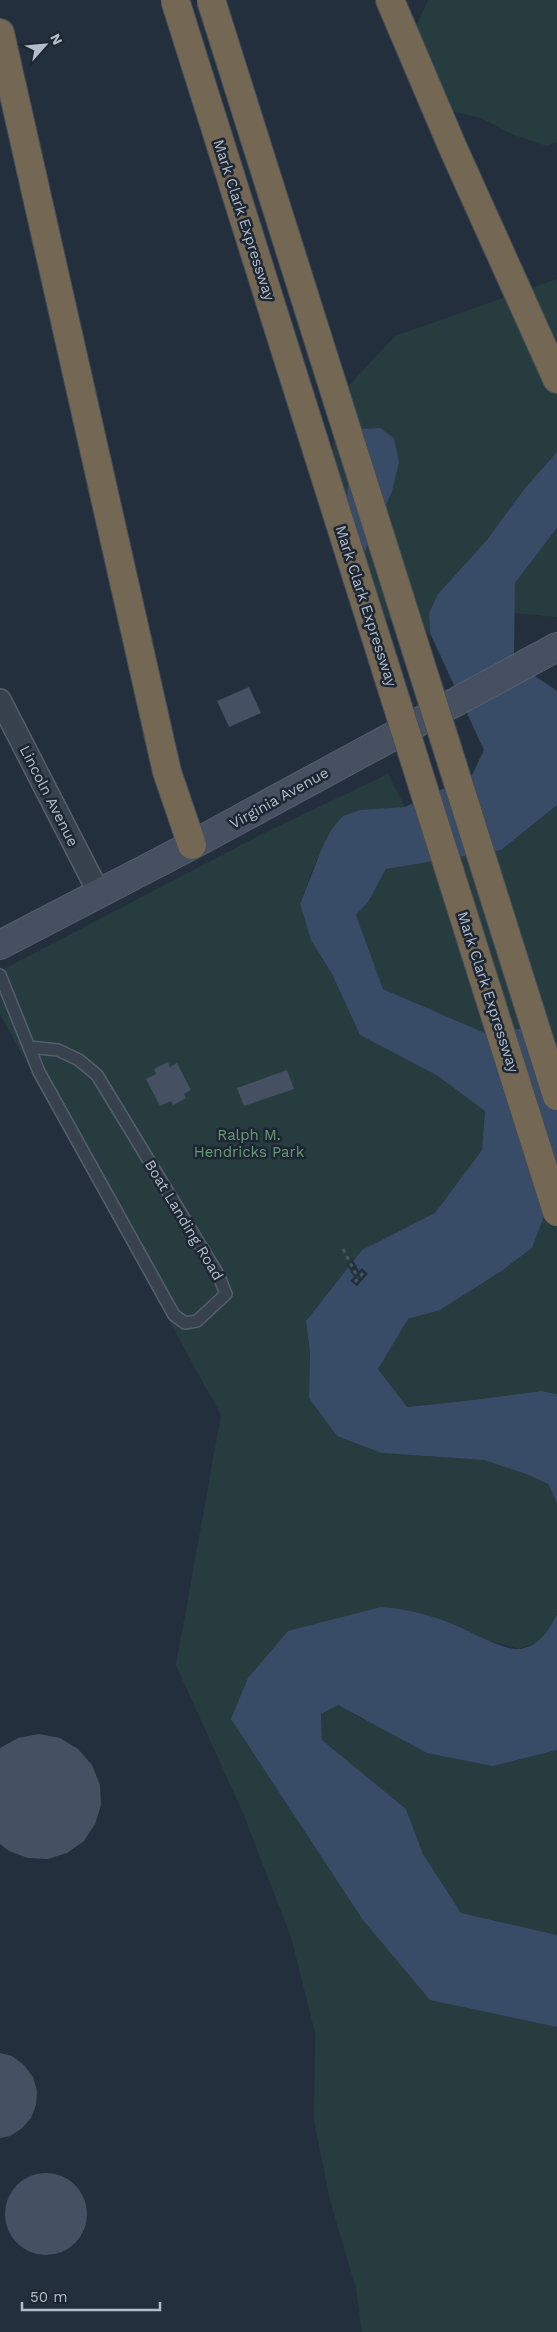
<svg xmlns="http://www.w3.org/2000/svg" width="557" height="2332" font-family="'Work Sans',sans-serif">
<rect width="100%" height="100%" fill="#242f3e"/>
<path fill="#263c3f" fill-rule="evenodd" d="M428 0H557V142L547 146 514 135 481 118 438 108 411 37Z
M557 279V452L525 488 486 541 438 594 429 613 430 633 380 616 351 589 329 535 331 468 338 397 395 336ZM380 428 394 438 399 462 392 492 361 560 355 552 346 517 350 447 360 429Z
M557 528V617L514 613 515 583Z
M388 774 405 807 383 809 331 830 312 870 300 904 311 940 332 974 360 1035 438 1076 485 1110 482 1150 435 1213 362 1250 306 1321 310 1352 309 1398 382 1453 484 1460 529 1475 548 1484 557 1503V1614L541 1641 519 1649 484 1639 456 1625 381 1607 347 1617 248 1678 557 2027V2332H362L356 2289 330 2200 314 2121 315 2033 291 1937 243 1813 176 1665 221 1415 0 1014V971L266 832Z
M557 805V1049L542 1026 485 1033 383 989 356 915 368 902 386 869 501 850Z
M557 1172V1394L541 1391 474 1400 407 1407 378 1369 408 1319 440 1310 500 1272 532 1248Z
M338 1705 362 1719 493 1766 557 1750V1935L461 1913 423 1854 406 1809 322 1740 321 1713Z"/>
<path fill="#394c67" d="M380 428 394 438 399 462 392 492 361 560 346 517 350 447 360 429Z
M557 452V528L515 583 514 654 536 677 557 691V805L501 850 386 869 368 902 356 915 383 989 485 1033 542 1026 557 1049V1172L552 1195 532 1248 500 1272 440 1310 408 1319 378 1369 407 1407 474 1400 541 1391 557 1394V1503L548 1484 529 1475 484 1460 382 1453 337 1436 309 1398 310 1352 306 1321 362 1250 435 1213 482 1150 485 1111 438 1076 360 1035 332 974 311 940 300 904 322 848 331 830 343 816 361 810 405 807 472 775 484 750 430 633 429 613 438 594 486 541 525 488Z
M381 1607C408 1609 431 1615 455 1625 470 1631 504 1651 520 1649 540 1646 548 1631 557 1614V1750L493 1766 427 1753 338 1705 321 1714 322 1740 406 1809 423 1854 461 1913 557 1935V2027L430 2000 363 1920 231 1719 248 1678 288 1631Z"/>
<path fill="#242f3e" d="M352 1258 359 1271 362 1268 368 1274 357 1286 350 1281 354 1277 347 1265Z"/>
<path fill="#455162" d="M249 687 261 713 229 727 217 701Z
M168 1062 170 1067 177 1063 191 1090 184 1094 186 1098 179 1102 173 1105 171 1101 160 1106 146 1079 156 1074 154 1069Z
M287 1070 294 1089 244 1106 237 1088Z
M39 1734 60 1738 78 1749 92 1765 100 1785 101 1805 95 1824 84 1841 67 1853 48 1859 28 1858 9 1851 0 1844V1748L18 1738Z
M0 2053 12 2056 24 2065 33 2077 37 2091 36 2105 31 2118 21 2129 10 2136 0 2138Z
M5 2214a41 41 0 1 1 82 0a41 41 0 1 1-82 0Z"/>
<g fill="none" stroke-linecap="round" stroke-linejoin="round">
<g stroke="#565f6c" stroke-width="14">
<path id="service" d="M0 975 39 1072 174 1315 185 1323 197 1321 226 1294 219 1276 97 1075 79 1060 58 1050 29 1047"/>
</g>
<g stroke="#565f6c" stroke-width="24">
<path id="minor" d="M0 700 99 893"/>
</g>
<g stroke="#565f6c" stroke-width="30">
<path id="secondary" d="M0 945 192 845 557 647"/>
</g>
<g stroke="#434c59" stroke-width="30">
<path id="motorway" d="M390 0 453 148 557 379
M0 33 167 772 192 845"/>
</g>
<path stroke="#44595c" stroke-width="3" stroke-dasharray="4 4" stroke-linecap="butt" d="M343 1249 358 1278
M355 1282 363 1273"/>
<use href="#service" stroke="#38414e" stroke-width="11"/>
<use href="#minor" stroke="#38414e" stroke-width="21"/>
<use href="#secondary" stroke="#465061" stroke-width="28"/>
<use href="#motorway" stroke="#746855" stroke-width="28"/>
<g stroke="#434c59" stroke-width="30" stroke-linecap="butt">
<path id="motorway-bridge" d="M175 0 557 1212
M211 0 557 1096"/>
</g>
<use href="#motorway-bridge" stroke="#746855" stroke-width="28"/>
</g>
<g text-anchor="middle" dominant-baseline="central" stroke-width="5" stroke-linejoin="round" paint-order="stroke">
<g font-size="15" fill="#b4bcc9" stroke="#1d2633">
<text transform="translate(244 220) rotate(72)">Mark Clark Expressway</text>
<text transform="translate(366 606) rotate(72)">Mark Clark Expressway</text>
<text transform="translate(49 796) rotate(63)">Lincoln Avenue</text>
<text transform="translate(279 798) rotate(-29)">Virginia Avenue</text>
<text transform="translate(488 992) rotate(72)">Mark Clark Expressway</text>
<text transform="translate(184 1220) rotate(59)">Boat Landing Road</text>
</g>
<g font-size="15" fill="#6b9a76" stroke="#1d2633">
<text x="249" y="1135">Ralph M.<tspan x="249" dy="17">Hendricks Park</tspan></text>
</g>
</g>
<g transform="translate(45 45) rotate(63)" stroke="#1d2633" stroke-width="4" paint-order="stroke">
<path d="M0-4L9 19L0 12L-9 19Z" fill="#b4bcc9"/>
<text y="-8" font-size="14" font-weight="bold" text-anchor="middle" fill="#b4bcc9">N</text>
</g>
<path d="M22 2302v8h138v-8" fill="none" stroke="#b4bcc9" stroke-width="2.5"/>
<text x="30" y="2302" font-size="15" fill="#b4bcc9" stroke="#1d2633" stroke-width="4" paint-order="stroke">50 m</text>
</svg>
